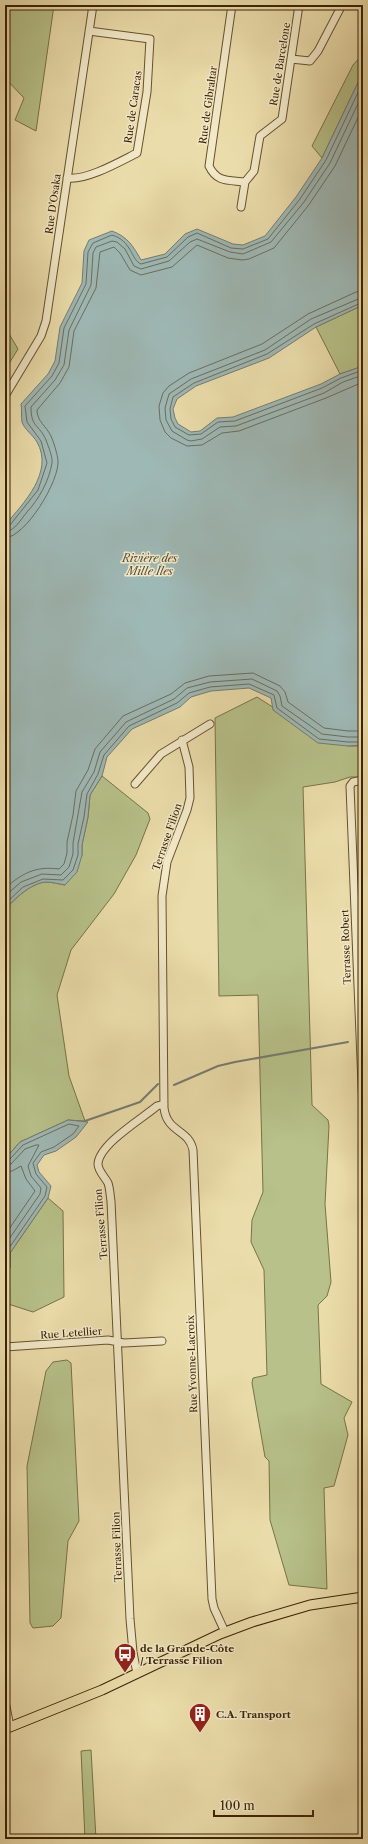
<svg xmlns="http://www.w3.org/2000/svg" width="368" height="1844" font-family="'Libre Caslon Text',serif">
<rect width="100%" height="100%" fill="#ebddab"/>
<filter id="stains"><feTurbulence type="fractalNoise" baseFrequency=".005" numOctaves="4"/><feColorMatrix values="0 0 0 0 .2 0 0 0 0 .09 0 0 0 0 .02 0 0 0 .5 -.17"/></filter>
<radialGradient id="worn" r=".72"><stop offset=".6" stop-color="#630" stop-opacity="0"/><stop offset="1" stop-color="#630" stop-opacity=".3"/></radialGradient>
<path fill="#b7c189" stroke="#797247" d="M5 5H54L36 131 15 120 24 98 5 78Z
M363 54V72L322 158 312 146 353 65Z
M363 305V366L340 374 316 327Z
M5 327 18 349 5 370Z
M257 697 301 725 348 746H363V777H350L335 782 303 787 312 1105 328 1120 329 1126 325 1204 331 1282 327 1296 318 1305 321 1384 352 1402 344 1418 348 1435 334 1486 324 1488 327 1589 289 1585 270 1520 269 1461 265 1457 252 1383 253 1378 267 1375 264 1270 251 1242 252 1220 263 1192 258 995 219 996 215 718Z
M102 776 148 813 150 819 136 855 114 894 71 950 57 995 69 1076 85 1121 68 1120 20 1142 5 1159V910C14 899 31 883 46 882 52 882 59 884 65 885L82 855V845L88 817 90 795Z
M48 1198 63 1211 64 1297 33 1312 5 1303V1273L10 1268V1253Z
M67 1360 71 1363 79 1521 68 1541 61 1618 53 1626 33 1628 30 1623 27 1466 46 1371 53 1362Z
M91 1750 96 1839H85L81 1751Z"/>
<path fill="#9eb8b5" stroke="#767c6f" d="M363 72V305L316 327 269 358 196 386 177 399 173 409 175 418 178 424 191 432 200 431 217 418 233 417 321 384 340 374 363 366V745L348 746 318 743 273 710 271 698 249 688 211 691 191 697 180 707 132 729 107 757 102 776 90 795 88 817 82 845V855L77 872 65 885C59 884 52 882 46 882 31 883 14 899 5 910V525C24 503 54 472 37 442 33 435 24 429 22 422 21 417 22 409 21 404L48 374 55 361 60 327 82 283 84 251 89 240 112 231C128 237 133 246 141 260L165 254 185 234 197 229 233 244 243 245 265 236 296 197 322 158Z
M68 1120 88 1122 76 1137 56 1151 44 1155 37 1165 39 1172 51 1186 48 1198 10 1253V1268L5 1273V1159L20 1142Z"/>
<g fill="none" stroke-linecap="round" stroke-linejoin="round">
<path stroke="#6c6d5d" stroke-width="1" d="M363 291 356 292 308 314 262 344 189 373 169 386 163 393 159 406 160 420 165 432 171 438 187 446 202 445 222 433 239 431 326 398 363 382
M363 297 311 319 265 350 191 379 169 394 165 408 166 420 172 431 187 440 191 441 202 439 220 427 236 426 324 393 343 382 363 375
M363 302 314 324 267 354 194 383 173 397 170 409 171 419 175 427 189 435 201 434 218 422 235 421 322 388 341 378 363 370
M5 527 10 525 38 490 47 463 41 441 27 422 25 406 52 376 59 363 64 328 86 284 88 252 93 243 112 235C132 241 131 260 141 264L167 257 188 237 197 233 231 248 243 249 268 239 300 199 326 160 363 82
M5 532C15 531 21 519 27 512 39 499 49 481 52 463 53 457 48 446 46 440 39 424 31 428 31 407L55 380 64 365 69 330 91 285 93 253 96 247 112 241 117 242 125 249 134 266 141 269 169 261 190 242 197 239 230 252 243 254 271 242 304 202 330 163 363 93
M5 538C26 537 60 480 58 460 57 453 54 443 51 436 46 426 37 421 37 410L60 383 69 367 74 331 96 288 100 252 114 247 120 253 130 270 141 275 172 267 197 245 228 258 242 260 249 259 274 248 308 206 335 166 363 107
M5 888C23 873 35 866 59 869L64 864 67 853V842L73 815 76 791 88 770 95 749 123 716 171 694 185 683 209 676 253 673 280 686 285 692 288 702 324 728 348 731H363
M5 896 21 882 42 874 61 875 69 867 73 854V843L82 792 94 772 100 752 126 722 174 699 187 688 210 682 252 679 277 691 280 696 282 706 322 734 348 737H363
M5 904 23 887 43 879 63 880 73 870 78 855V844L84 817 87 794 98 774 104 755 129 726 177 703 189 693 210 687 249 684 274 695 277 708 319 739 348 742H363
M5 1161 9 1160 23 1145 69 1124 79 1126 73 1134 54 1147 41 1152 33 1163 36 1174 47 1187 45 1196 7 1251 5 1267
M5 1166 11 1164 25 1149 36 1145H39L28 1166 31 1176 41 1188 40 1194 5 1245
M5 1172 12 1171 21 1166 26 1179 35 1191 5 1235"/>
<path stroke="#767c6f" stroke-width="2" d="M174 1085 218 1066 235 1062 348 1042
M85 1121 140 1102 158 1084"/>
<g stroke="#67512e" stroke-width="9">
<path id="minor" d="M232 5 209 166C217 183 229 180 245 182
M291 59 310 61 318 51 342 5
M67 178C86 181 119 162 137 153L147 92 150 39 89 31
M241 207 245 182 254 171 260 136 282 119 299 5
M5 396 41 336 46 321 93 5
M182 740 189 767 190 798 187 810 167 862 162 896 164 1108C167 1133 189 1129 193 1150L212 1599 214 1608 225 1632
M363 780 353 782 350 786 363 1110
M135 784 161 754 210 724
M5 1347 108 1340 124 1343 162 1341
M137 1674 133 1652 130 1619 111 1201C110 1195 110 1189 108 1183 105 1177 98 1171 98 1164 99 1144 143 1118 157 1106L164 1104
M5 1701 10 1727"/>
</g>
<g stroke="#3b2205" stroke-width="11">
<path id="major" d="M5 1729 102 1690 220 1634 252 1622 310 1605 363 1597"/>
</g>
<use href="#minor" stroke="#f2e9c8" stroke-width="7"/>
<use href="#major" stroke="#ebddab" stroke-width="9"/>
</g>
<defs>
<g id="bus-pin" transform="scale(1.15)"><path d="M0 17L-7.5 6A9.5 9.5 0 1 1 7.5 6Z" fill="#8f2418" stroke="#f2e9c8"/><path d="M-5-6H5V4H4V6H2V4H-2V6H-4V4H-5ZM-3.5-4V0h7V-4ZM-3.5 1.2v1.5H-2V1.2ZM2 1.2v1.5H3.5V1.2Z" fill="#fff"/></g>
<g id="building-pin" transform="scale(1.15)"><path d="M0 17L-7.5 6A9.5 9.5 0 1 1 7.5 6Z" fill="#8f2418" stroke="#f2e9c8"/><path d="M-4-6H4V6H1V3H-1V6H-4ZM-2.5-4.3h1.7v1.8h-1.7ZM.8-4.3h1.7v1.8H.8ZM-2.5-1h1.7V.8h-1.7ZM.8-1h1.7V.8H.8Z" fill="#fff"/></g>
</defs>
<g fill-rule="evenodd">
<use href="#bus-pin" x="125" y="1654"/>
<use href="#building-pin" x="200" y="1714"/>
</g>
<g text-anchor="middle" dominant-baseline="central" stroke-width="3" stroke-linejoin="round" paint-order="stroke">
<g font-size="10" fill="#3b2205" stroke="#f2e9c8">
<text transform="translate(280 64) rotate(-81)">Rue de Barcelone</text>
<text transform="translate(208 105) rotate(-82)">Rue de Gibraltar</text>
<text transform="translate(133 107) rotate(-82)">Rue de Caracas</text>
<text transform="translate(53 204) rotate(-82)">Rue D'Osaka</text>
<text transform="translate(167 837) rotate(-71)">Terrasse Filion</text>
<text transform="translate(346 947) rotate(-92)">Terrasse Robert</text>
<text transform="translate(101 1224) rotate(-95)">Terrasse Filion</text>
<text transform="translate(71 1333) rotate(-4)">Rue Letellier</text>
<text transform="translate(192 1364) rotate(-92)">Rue Yvonne-Lacroix</text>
<text transform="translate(117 1547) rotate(-92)">Terrasse Filion</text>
</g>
<g font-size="10" font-weight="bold" fill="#3b2205" stroke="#f2e9c8" text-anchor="start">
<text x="140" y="1648">de la Grande-Côte<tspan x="140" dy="12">/ Terrasse Filion</tspan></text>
<text x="216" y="1714">C.A. Transport</text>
</g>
<g font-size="11" font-style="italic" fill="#594f3a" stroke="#f2e9c8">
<text x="150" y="558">Rivière des<tspan x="150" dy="13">Mille Îles</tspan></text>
</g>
</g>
<rect width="368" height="1844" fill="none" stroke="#ebddab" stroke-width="20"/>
<rect x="6" y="6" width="356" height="1832" fill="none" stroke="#3b2205" stroke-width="2"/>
<rect x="10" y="10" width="348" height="1824" fill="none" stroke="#3b2205"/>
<path d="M214 1810v6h99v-6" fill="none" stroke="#3b2205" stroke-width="2"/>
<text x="220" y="1810" font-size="12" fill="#3b2205" stroke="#f2e9c8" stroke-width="3" paint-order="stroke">100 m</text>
<rect width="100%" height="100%" filter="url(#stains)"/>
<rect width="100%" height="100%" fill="url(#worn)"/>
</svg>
